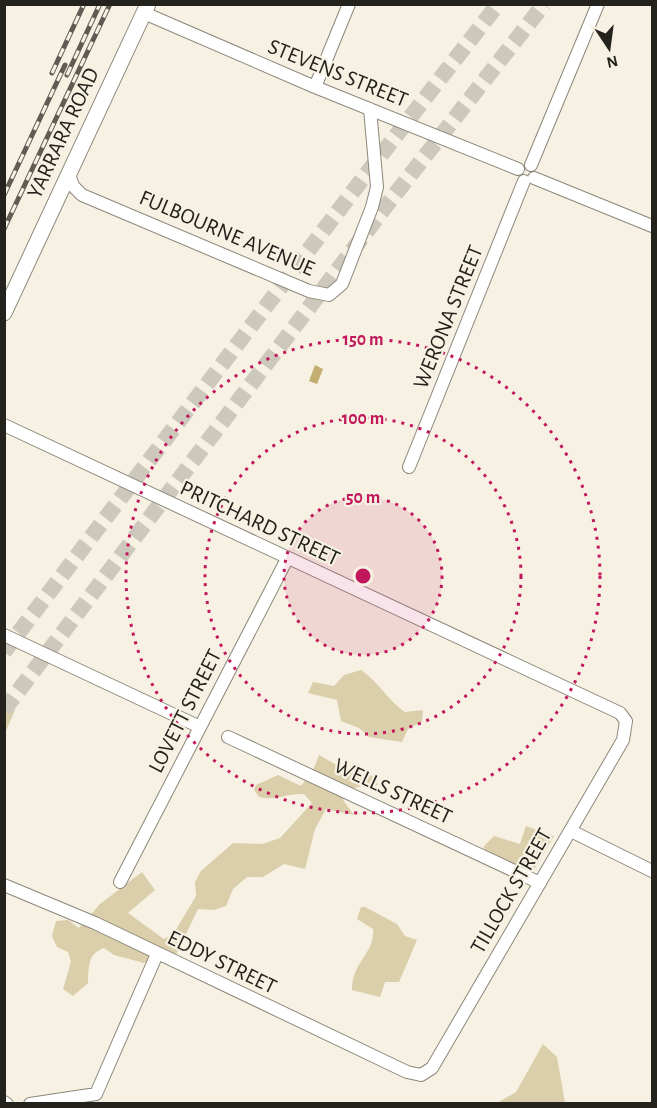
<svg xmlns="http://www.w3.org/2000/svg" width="657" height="1108" font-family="'Alegreya Sans',sans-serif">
<rect width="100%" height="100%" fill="#f6f1e3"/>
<path fill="#dbceaa" d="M361 670C379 682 387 700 405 712L423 710 422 722 408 729 402 742 369 737 359 728 341 721 337 700 308 693 313 682 334 686 344 675Z
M5 706 15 710 5 733Z
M319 755 349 772 373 776 378 785C365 786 347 785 343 800L354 815 326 809 315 829 305 869 284 864 263 877H247L233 889 226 906 214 910 198 909 176 955 164 949 144 963 114 955 104 948C87 954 89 967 88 983L73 996 63 989 71 962 68 952 57 947 52 936 56 921 68 920 79 928 100 904 142 872 155 890 128 913 164 939 174 933 196 896 195 882 201 871 233 843 262 844 280 838 312 803 304 794C287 793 276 801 259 797L254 790 256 785 278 775 301 786 314 768Z
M526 826 554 836 535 868 527 871 489 854 483 847 494 836 520 844Z
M361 907H365L397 924 405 936 417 940 399 982H385L380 997 352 990C352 961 375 954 373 929L357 919Z
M543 1044 557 1057 565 1103H497L516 1092Z"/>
<path fill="#c3ae72" d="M315 365 323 369 317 384 309 381Z"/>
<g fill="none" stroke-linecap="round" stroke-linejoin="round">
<path stroke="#ccc8bb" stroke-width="16" stroke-dasharray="16 8" stroke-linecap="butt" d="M4 652 364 177 498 4
M4 710 386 206 544 4"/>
<g stroke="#8c877a" stroke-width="14">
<path id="minor" d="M144 13 315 87 518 169
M315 87 349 4
M531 165 598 4
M69 174 73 186 82 195 309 291 329 295 342 284 372 207 377 187 370 109
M534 178 652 226
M4 425 620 713 626 721 623 740 432 1068 421 1075 407 1072 95 923 4 885
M409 467 524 181
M4 635 200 727
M228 737 540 883
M571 831 652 871
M120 882 287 559
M4 1102 7 1104
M30 1104 96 1094 157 954"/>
</g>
<g stroke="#8c877a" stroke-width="17">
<path id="major" d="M4 313 148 4"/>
</g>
<use href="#minor" stroke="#fff" stroke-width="12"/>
<use href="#major" stroke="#fff" stroke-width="15"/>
<g stroke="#5f5c54" stroke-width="5">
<path id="rail" d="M52 73 84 4
M67 75 100 4
M4 195 65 65
M4 229 110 4"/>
</g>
<use href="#rail" stroke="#f6f1e3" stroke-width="3" stroke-dasharray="9" stroke-linecap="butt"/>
</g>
<circle cx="363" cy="576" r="79" fill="#c2185b" fill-opacity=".12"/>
<g fill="none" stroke="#c2185b" stroke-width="3" stroke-dasharray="3 6">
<circle cx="363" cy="576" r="79"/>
<circle cx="363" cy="576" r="158"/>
<circle cx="363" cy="576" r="237"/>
</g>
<g text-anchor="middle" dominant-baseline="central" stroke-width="4.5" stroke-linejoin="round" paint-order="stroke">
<g font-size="22" fill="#24221d" stroke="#f6f1e3">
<text transform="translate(338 73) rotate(22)">STEVENS STREET</text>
<text transform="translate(63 133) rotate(-65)">YARRARA ROAD</text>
<text transform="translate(227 233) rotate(23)">FULBOURNE AVENUE</text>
<text transform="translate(448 317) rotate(-68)">WERONA STREET</text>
<text transform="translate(260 523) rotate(25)">PRITCHARD STREET</text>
<text transform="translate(185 711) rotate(-63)">LOVETT STREET</text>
<text transform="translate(393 791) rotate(25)">WELLS STREET</text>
<text transform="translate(511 891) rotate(-60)">TILLOCK STREET</text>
<text transform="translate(222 962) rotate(26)">EDDY STREET</text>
</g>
</g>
<circle cx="363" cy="576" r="9" fill="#c2185b" stroke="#f6f1e3" stroke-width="3"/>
<g font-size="18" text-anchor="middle" font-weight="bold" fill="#c2185b" stroke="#f6f1e3" stroke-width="4.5" stroke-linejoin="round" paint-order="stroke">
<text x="363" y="345">150 m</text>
<text x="363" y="424">100 m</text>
<text x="363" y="503">50 m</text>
</g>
<rect width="657" height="1108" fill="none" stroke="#24221d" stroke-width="12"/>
<g transform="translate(609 48) rotate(167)" stroke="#f6f1e3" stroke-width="4.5" paint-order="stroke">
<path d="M0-4.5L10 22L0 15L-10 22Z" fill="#24221d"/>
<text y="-9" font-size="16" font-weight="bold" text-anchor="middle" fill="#24221d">N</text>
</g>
</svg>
